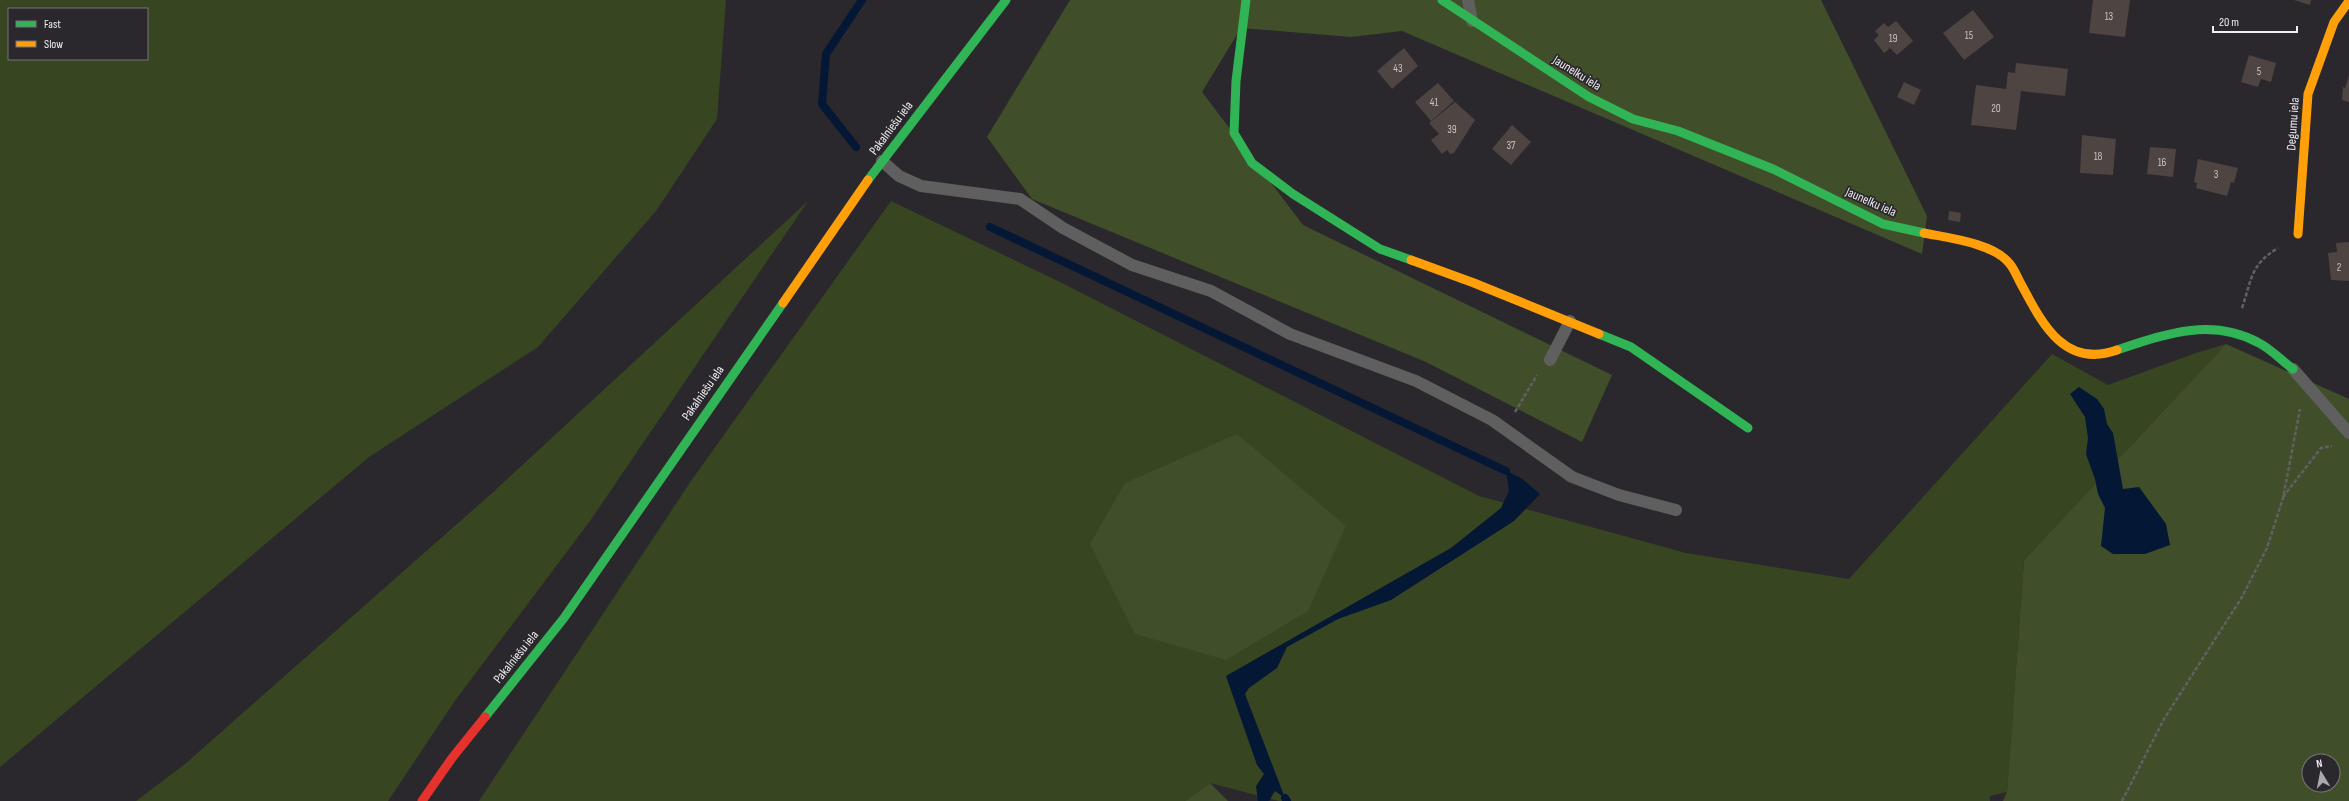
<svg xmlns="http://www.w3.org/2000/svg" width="2349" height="801" font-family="'Sofia Sans Condensed',sans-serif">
<rect width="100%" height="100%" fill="#2a282c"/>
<path fill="#374521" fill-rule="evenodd" d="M0 0H726L717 119 656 211 538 347 369 457 0 767ZM9 9H147V59H9Z
M808 201 590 521 454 702 388 801H136L185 764 491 494Z
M891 201 1058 281 1479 496 1686 553 1849 579 2052 354 2108 385 2193 354 2226 344 2024 560 2007 792 1990 796V801H1279L1210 783 1185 801H479L691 481Z"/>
<path fill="#404f29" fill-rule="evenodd" d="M1070 0H1821L1927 216 1922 254 1402 31 1351 37 1241 28 1202 92 1303 225 1612 375 1582 442 1426 362 1032 199 987 137Z
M2226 344 2349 399V801H2003L2007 792 2024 560ZM2309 761H2333V785H2309Z
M1237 434 1346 526 1308 611 1226 660 1135 634 1090 544 1125 483Z
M1210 783 1228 801H1185Z"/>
<path fill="#041735" d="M2079 387 2097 399 2104 409 2107 424 2113 433 2123 489 2139 487 2166 524 2170 545 2145 554H2113L2101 546 2105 508 2098 494 2095 479 2086 454 2088 438 2085 417 2070 394Z
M1506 471 1521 478 1540 494 1514 521 1391 600 1338 619 1287 647 1277 668 1249 688 1245 694 1285 798 1275 791 1269 801H1258L1256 786 1264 774 1257 765 1226 676 1451 548 1501 508 1509 491Z"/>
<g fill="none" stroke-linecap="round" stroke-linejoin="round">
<path stroke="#041735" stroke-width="8" d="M856 147 822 104 826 54 862 0
M990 227 1506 471
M1285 798 1287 801"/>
</g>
<path fill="#4e4442" d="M2093 0H2130L2125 37 2089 33Z
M2294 0H2311L2310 5Z
M1973 10 1994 37 1964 60 1943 33Z
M1896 21 1913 41 1897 55 1890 48 1884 53 1874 40 1879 35 1875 31 1884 23 1888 27Z
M1404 48 1418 66 1392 89 1377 71Z
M2249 55 2276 63 2271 82 2261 79 2258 87 2241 82Z
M2016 63 2068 69 2065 96 2021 91 2016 130 1971 125 1976 85 2006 89 2008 72 2015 73Z
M2349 75V102L2342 100 2343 87 2345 88Z
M1904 82 1921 90 1914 105 1897 97Z
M1438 83 1454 101 1431 121 1415 102Z
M1455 102 1475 120 1454 153 1450 154 1447 150 1442 154 1431 140 1439 134 1429 123Z
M1512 125 1531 142 1511 165 1492 149Z
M2082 135 2116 139 2113 175 2080 173Z
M2150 147 2176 149 2173 177 2147 174Z
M2198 159 2238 168 2234 183 2231 182 2227 196 2196 188 2197 183 2194 182Z
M1949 211 1961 213 1960 222 1948 220Z
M2349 242V281L2331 280 2328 253 2337 252 2336 243Z"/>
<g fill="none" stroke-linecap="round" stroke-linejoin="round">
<path stroke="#616062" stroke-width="2.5" stroke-dasharray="4 2" stroke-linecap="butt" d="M2242 308C2252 279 2250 265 2278 248
M1515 412 1537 375
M2283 497 2321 448 2332 446
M2122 801 2164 719 2242 597 2267 548 2283 498 2300 409"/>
<path stroke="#605f5f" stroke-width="12" d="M1468 0 1472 21
M882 161 899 176 921 186 1020 199 1063 228 1132 265 1211 291 1290 334 1416 381 1492 420 1572 477 1619 495 1676 510
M1550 360 1570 321
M2293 369 2349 433"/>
<path stroke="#30b455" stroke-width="9" d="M1246 0 1236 81 1234 133 1252 163 1293 194 1380 249 1411 260
M1442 0 1589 97 1633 119 1678 131 1773 169 1883 224 1924 233
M868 180 1006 0
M1599 334 1631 347 1748 428
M2117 350C2165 334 2211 317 2259 343 2271 349 2282 361 2293 369
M485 717 564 618 783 303"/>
<path stroke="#ff9f0a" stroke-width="9" d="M1924 233C1948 238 1993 243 2009 263 2014 268 2017 277 2021 284 2042 323 2064 369 2117 350
M2298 234 2308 94 2334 22 2349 1
M1411 260 1474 283 1599 334
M783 303 868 180"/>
<path stroke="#e5322d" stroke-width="9" d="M422 801 452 758 485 717"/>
</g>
<g text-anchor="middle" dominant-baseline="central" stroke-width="3.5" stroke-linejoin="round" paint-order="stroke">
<g font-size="11" fill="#c7c3c5">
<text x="2109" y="16">13</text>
<text x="1969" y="35">15</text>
<text x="1893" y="38">19</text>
<text x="1398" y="68">43</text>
<text x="2259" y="71">5</text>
<text x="1434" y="102">41</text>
<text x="1996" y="108">20</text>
<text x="1452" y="129">39</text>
<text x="1511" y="145">37</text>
<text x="2098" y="156">18</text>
<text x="2162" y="162">16</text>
<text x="2216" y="174">3</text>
<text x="2339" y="267">2</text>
</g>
<g font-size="13" fill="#efedf1" stroke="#2a272d">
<text transform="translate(1577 73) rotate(32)">Jaunelku iela</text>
<text transform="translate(2293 124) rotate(-86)">Degumu iela</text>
<text transform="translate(891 128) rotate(-53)">Pakalniešu iela</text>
<text transform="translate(1871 202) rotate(24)">Jaunelku iela</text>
<text transform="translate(703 393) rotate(-55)">Pakalniešu iela</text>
<text transform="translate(516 657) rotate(-51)">Pakalniešu iela</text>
</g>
</g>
<rect x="8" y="8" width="140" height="52" fill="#2a272d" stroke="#79767b"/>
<rect x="16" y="21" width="20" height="6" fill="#30b455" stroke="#79767b"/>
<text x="44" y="28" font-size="12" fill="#efedf1">Fast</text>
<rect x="16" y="41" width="20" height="6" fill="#ff9f0a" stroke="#79767b"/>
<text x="44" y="48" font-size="12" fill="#efedf1">Slow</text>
<g transform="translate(2321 773) rotate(350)"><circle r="19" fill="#2a272d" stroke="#79767b"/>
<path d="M0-3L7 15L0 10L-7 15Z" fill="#aaa8ac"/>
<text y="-6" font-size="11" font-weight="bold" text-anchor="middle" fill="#efedf1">N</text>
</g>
<path d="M2213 26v6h84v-6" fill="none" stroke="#efedf1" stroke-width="2"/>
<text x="2219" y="26" font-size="12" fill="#efedf1" stroke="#2a272d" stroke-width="3" paint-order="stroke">20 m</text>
</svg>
